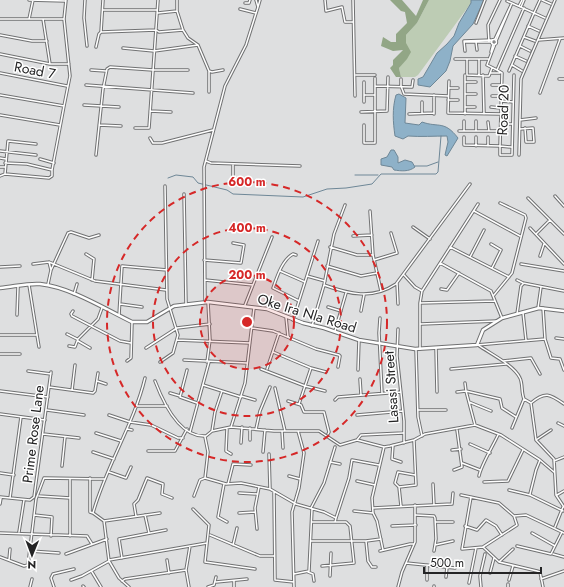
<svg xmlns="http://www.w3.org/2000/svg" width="564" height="587" font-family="Jost,sans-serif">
<rect width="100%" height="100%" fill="#dedfe0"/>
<path fill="#bdccb4" d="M429 0H471V3L418 75 415 77H401L399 68C407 58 406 47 406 35L417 23Z"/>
<path fill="#92a686" d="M390 0H402L416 16 423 0H429L417 23 406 35V43L411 52 407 59 399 68 401 77H396L390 68 393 65V60L403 50 393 51 381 46 383 37 391 42H396V34L407 23 405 12 401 11Z"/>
<path fill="#8eb1c8" stroke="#6e8797" d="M471 0H484L473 24 453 46 450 61 446 71 430 87 418 85V79L423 77 437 53 447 44 454 36 459 23 471 3Z
M399 94 406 98 405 123 419 125 422 122C439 128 444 120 458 138L447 156 445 155 448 142 447 136C434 136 421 137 408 136L403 139 395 136C393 122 392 109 396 95Z
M391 150H394L398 157V163L405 160 412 162 415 167C409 172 401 171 394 170L392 167 381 165V159L387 157Z"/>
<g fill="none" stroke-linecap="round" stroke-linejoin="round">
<path stroke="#6e8797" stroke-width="1" d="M415 166H427L438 162
M355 175H378
M168 178 176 175 193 177 198 183 227 190 233 194 303 197 327 189 346 188 372 184 381 174H436L438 172 441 136"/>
<g stroke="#707172" stroke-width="3.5">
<path id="minor" d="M29 0 66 1
M85 0 84 18 87 46
M177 0V11L183 30 188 38 198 45 209 71 212 72 223 70
M325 0 326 11 342 7 345 22H353
M353 0 355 96
M542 0 551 4
M507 1 534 13 540 0
M245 3H249L250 0
M519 6 522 0
M258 7 260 0
M521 7 524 0
M240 9 256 13
M103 10H157
M158 13 177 11
M0 19H64
M29 19 33 0
M43 19 50 64
M476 23 485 0
M528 26 539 31
M101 32 156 30 159 32 183 30
M0 35 32 41H47
M524 37 535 41
M495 39 512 3
M491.5 42a2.5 2.5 0 1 1 5 0a2.5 2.5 0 1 1-5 0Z
M538 40 564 38
M496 41 512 3
M464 42H492
M476 42 477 50
M489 42 488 25 500 0
M495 44 487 65 497 70
M520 46 530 51
M96 47 99 34 101 32 103 0
M123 48 154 51 198 45
M465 51 464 41 492 40
M491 52 493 44
M0 54 50 64H69
M515 56 526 61
M455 59H488
M467 59V75L489 76 492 68
M512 65 522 71
M91 70 106 71
M509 71 534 13 545 18
M0 73 67 86
M491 73H500
M356 75H375
M479 75V59
M483 75 484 114
M401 79V86L404 94 448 96
M559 79H564
M449 81 448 113 501 114
M364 82V95H375V86L412 87 413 80
M465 82H476
M86 85 193 93
M492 85H502
M375 86V78
M449 88H458
M209 92V71
M540 93 560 39
M465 94H476
M0 95 64 106 70 76 64 19 66 0
M492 96H501
M448 100H458
M501 101 513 102
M364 102V95
M422 102V113
M84 105 119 107
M465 107H475
M491 107 501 108
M150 111 171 112
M361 112 387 111 388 77
M409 114 434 113
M434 114V95
M465 114V75
M0 115 60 125
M520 120 536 118
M464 121V131
M488 122 489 131
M501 124H512
M99 125 121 126
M364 125V143H375V95
M135 128H149L158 0
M520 129 533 128 534 142H526L525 128
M459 131H500
M476 131V121
M464 137V145L500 146V155H512L514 75
M488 137V146
M150 138 153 143H162L213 130
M36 144 8 141 5 174 49 178 52 176V170
M476 146V137
M511 147 500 146 502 73 497 70 524 8
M0 151 36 155
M96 155 103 89 107 69 110 67 153 70H188
M519 155 521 79 555 0
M0 158 6 159
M40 159 54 163
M206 161 211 163 300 166
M5 163 27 164 52 170 64 106
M0 167H5
M0 176 5 174
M233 184V164
M184 194 186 304
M555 196 564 206
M528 198 564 234
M370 211 373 255 381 291
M474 211 520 236
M413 227 430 239
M530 228 564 264
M536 234 550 220
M353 236 372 235
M491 244 501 250 492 268
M330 247 357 255H373
M450 247 509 277
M86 254 94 259 92 280
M296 255 293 254C282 260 277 277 273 288L299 301
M540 256 544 244
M470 257 484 230
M204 260 241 263 244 245 233 243
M374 260 397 253 391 233
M49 262 51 270
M440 263 491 291 502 318
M33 264 49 262 95 281 166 290
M521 264 564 271
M327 266 361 276 377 273
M0 267 20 266
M280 271 305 282
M404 275 415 287 422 291
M307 276 325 281
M205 280 253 285
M517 280 523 283 564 291
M397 283 398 304
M48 284 51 270 68 233 71 232 89 238 99 235
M29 285 37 335
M324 285C349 294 372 300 396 284L470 184
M441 289 447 290 459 273
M74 294 77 284
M494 295 512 273 526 218 525 215 500 203
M205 302 204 167 225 86 246 45 258 7 256 0
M420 303 495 301
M120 304 142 307
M245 305 272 237
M328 307 341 311
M538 308 541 287
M543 308 545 339 551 358 560 359 564 370
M73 311 71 314 72 316 120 341 131 343
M361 311 364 295
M523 313 526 340
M517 314 521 286 523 284
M17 315 18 287
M119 315 122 266 167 270
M286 317 288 337
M380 318 379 333 382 393
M293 320 318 241
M421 324 497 321
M312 326 324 285 334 234 345 205
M252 328 273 331 316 349 339 355 340 356 338 367
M398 329 397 356 404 421V443
M335 331 346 293
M67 334 77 339
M0 335H37L39 347
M556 338 564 339
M177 340 250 343
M78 341 90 348
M477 345 545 339
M478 345C489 353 514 365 520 378 523 384 521 392 524 399L531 403
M69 346 75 347 78 339 98 319 102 308
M146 348 177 328 210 324
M436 348 437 392
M420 349V303L422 291 478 204
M416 350 418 417 422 436
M0 354H20
M184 360 247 363
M127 361 131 358 132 323
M503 361 531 358 540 374
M160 362 173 353 178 335 167 299 165 186
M207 362 210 340 208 302
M311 368 326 372
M261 369 305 386 311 368 273 352
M267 369 279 333
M451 369 506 364
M187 370 180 397 197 403
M358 370 359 340
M28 371 51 374
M145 378C134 424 106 466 93 513L104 521 160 513
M360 379 361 395
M97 381 106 384
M155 381C163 402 179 438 206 436L212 431 231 427 274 431H319L340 445 357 440 384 447 390 446 414 440 425 434 475 425
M203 385 241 397
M49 387 93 393 95 391 98 373
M275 388 285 431
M72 390 75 365
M0 391 48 397
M457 392 466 391 465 383
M170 393 180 396
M241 396 255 400
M335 400 338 397 401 392
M288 401 301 405 304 412H324L329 432 328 434
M469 402 491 411
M531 403 536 440 554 459 556 495 564 507
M531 403C545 391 550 394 564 404
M299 404 305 386 325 391
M137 406H167
M47 410 84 415
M418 410H446
M0 414 45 420
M109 415 130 422 151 425 178 438H183
M357 415 403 411
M558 423 564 426
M475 425 466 391 500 399 502 408 516 417
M475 425 501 435 540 460 554 472
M231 427 245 383 254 308
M512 428 524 399
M127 429 132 430
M227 429 226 451 231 454
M256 429 260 411 270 387
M212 431 215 412 222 391
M282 431 283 448
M190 432 209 362
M96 433 121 441
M43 434 79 438
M205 437 208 452 205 478 226 484 241 483 270 489 296 504 324 512 336 518
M250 440V428
M357 440 361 435 403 433
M536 440 551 430
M241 443 242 427
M470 444 490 453
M393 445 392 459 401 462
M452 450 461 449
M148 451H175L187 429
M93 452 114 459
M263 452 265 430
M269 454 270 489
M554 461 564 457
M330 462 340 464
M462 463 480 470
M62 466 65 437
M454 470 462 467 457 430
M109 472 126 478 131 467
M0 473 14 475
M289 476 300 479
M479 476C481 465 493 446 498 435
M90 478V512L93 513
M357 481 375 485
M484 482 508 481 523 450
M224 484 218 517 227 522
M228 484 233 464 251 465
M433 484 434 505
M399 487 416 485 414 441
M509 490 530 495 563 511
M274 492 275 580 294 582
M239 493 257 494
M530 494 536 470 540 460
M461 495 499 503 514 516 517 525 483 547
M557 495 564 491
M39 496 70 498
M194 496 200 480 205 478
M0 497 30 500 34 497 51 372
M471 497 462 549 483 547 499 562 537 571 540 572 543 587
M10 498 21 417
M0 504 1 498
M401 506 399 487 395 483 398 472 415 475
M311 508 324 483 335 447
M373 508 452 504 453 493
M193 509 209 525 205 562 255 569
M354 511 373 513
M239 513 255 512
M34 515 52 517 51 536
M145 515 149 533
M416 515 434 516 435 518 436 539 434 551
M136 516 134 504 138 500 147 478 163 484 162 494 172 498
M514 516 526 515 564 533
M104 521 109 561 119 578 129 587
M312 522H335
M436 522H453
M392 526 416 525
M465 526 477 530 486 520 496 526 502 535
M555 527 563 507
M257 529 255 508 259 487
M19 532 24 500
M0 533 87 536 92 544
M532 533 555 546
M210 535 260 556H274
M70 536V479
M311 541H366L381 539
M366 541 368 561 372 567H376
M233 545 237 528
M435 545 453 541
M517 546 551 554 562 532
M383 550 377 521 373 513 372 498 384 447
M30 551 59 553
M380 551 410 544H414
M66 554 107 539
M553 554 564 557
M0 557 24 566 28 565 36 499 44 478 105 479
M122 558 119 539 166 530
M9 560 10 549
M109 560 207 543
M167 560 169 573
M499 562 513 549
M406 563 455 568
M322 566 354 563 350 526 346 522H335L336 518 349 478 352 460 379 465
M92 572 101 587
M308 572 313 574 314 581
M490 573 494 558
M294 574 309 571 312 509
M330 576 331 553
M446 577 447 567
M541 579 564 571
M71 580 82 576 109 561
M427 580V565
M509 580 513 566
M122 581 125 579 186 570
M234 581V587
M216 582 247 579
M469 583 476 548
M83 586 84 587
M434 586V587
M30 587 32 579
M54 587 51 578 53 574 74 569
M189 587 186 570 190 546
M208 587 214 585 216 577
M294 587 292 512 299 488 304 453 298 431
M398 587 402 572 415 542V505
M481 587 480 576 485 554
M508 587V584"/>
</g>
<g stroke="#707172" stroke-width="4.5">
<path id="tertiary" d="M0 288C13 287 27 283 40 284 70 287 105 309 132 322H147L174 306 208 302 267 309 303 323 324 328 359 340 415 349 477 345 483 330 502 318 539 308 564 311"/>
</g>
<use href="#minor" stroke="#fff" stroke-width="1.5"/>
<use href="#tertiary" stroke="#fff" stroke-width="2.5"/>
</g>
<circle cx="247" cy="322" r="47" fill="#d62828" fill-opacity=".12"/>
<g fill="none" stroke="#d62828" stroke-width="2" stroke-dasharray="7 5">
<circle cx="247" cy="322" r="47"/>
<circle cx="247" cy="322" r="94"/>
<circle cx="247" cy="322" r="140"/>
</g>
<g text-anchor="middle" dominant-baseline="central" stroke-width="3" stroke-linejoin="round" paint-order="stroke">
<g font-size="14" fill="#242425" stroke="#fff">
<text transform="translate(35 70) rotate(11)">Road 7</text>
<text transform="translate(503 110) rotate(-88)">Road 20</text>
<text transform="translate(307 313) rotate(17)">Oke Ira Nla Road</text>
<text transform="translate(391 387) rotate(-94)">Lasasi Street</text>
<text transform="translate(33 434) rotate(-83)">Prime Rose Lane</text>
</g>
</g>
<circle cx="247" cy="322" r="6" fill="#d62828" stroke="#fff" stroke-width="2"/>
<g font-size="12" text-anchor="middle" font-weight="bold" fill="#d62828" stroke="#fff" stroke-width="3" stroke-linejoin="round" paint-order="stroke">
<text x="247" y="186">600 m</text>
<text x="247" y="232">400 m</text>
<text x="247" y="279">200 m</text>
</g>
<g transform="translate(32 555) rotate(181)" stroke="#ffffff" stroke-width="3" paint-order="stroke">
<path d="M0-3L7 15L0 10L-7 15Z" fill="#242425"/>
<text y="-6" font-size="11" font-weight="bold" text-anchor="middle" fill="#242425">N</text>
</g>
<path d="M424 567v6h117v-6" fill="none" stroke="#242425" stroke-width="2"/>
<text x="430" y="567" font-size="12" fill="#242425" stroke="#ffffff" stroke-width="3" paint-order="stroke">500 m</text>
</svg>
